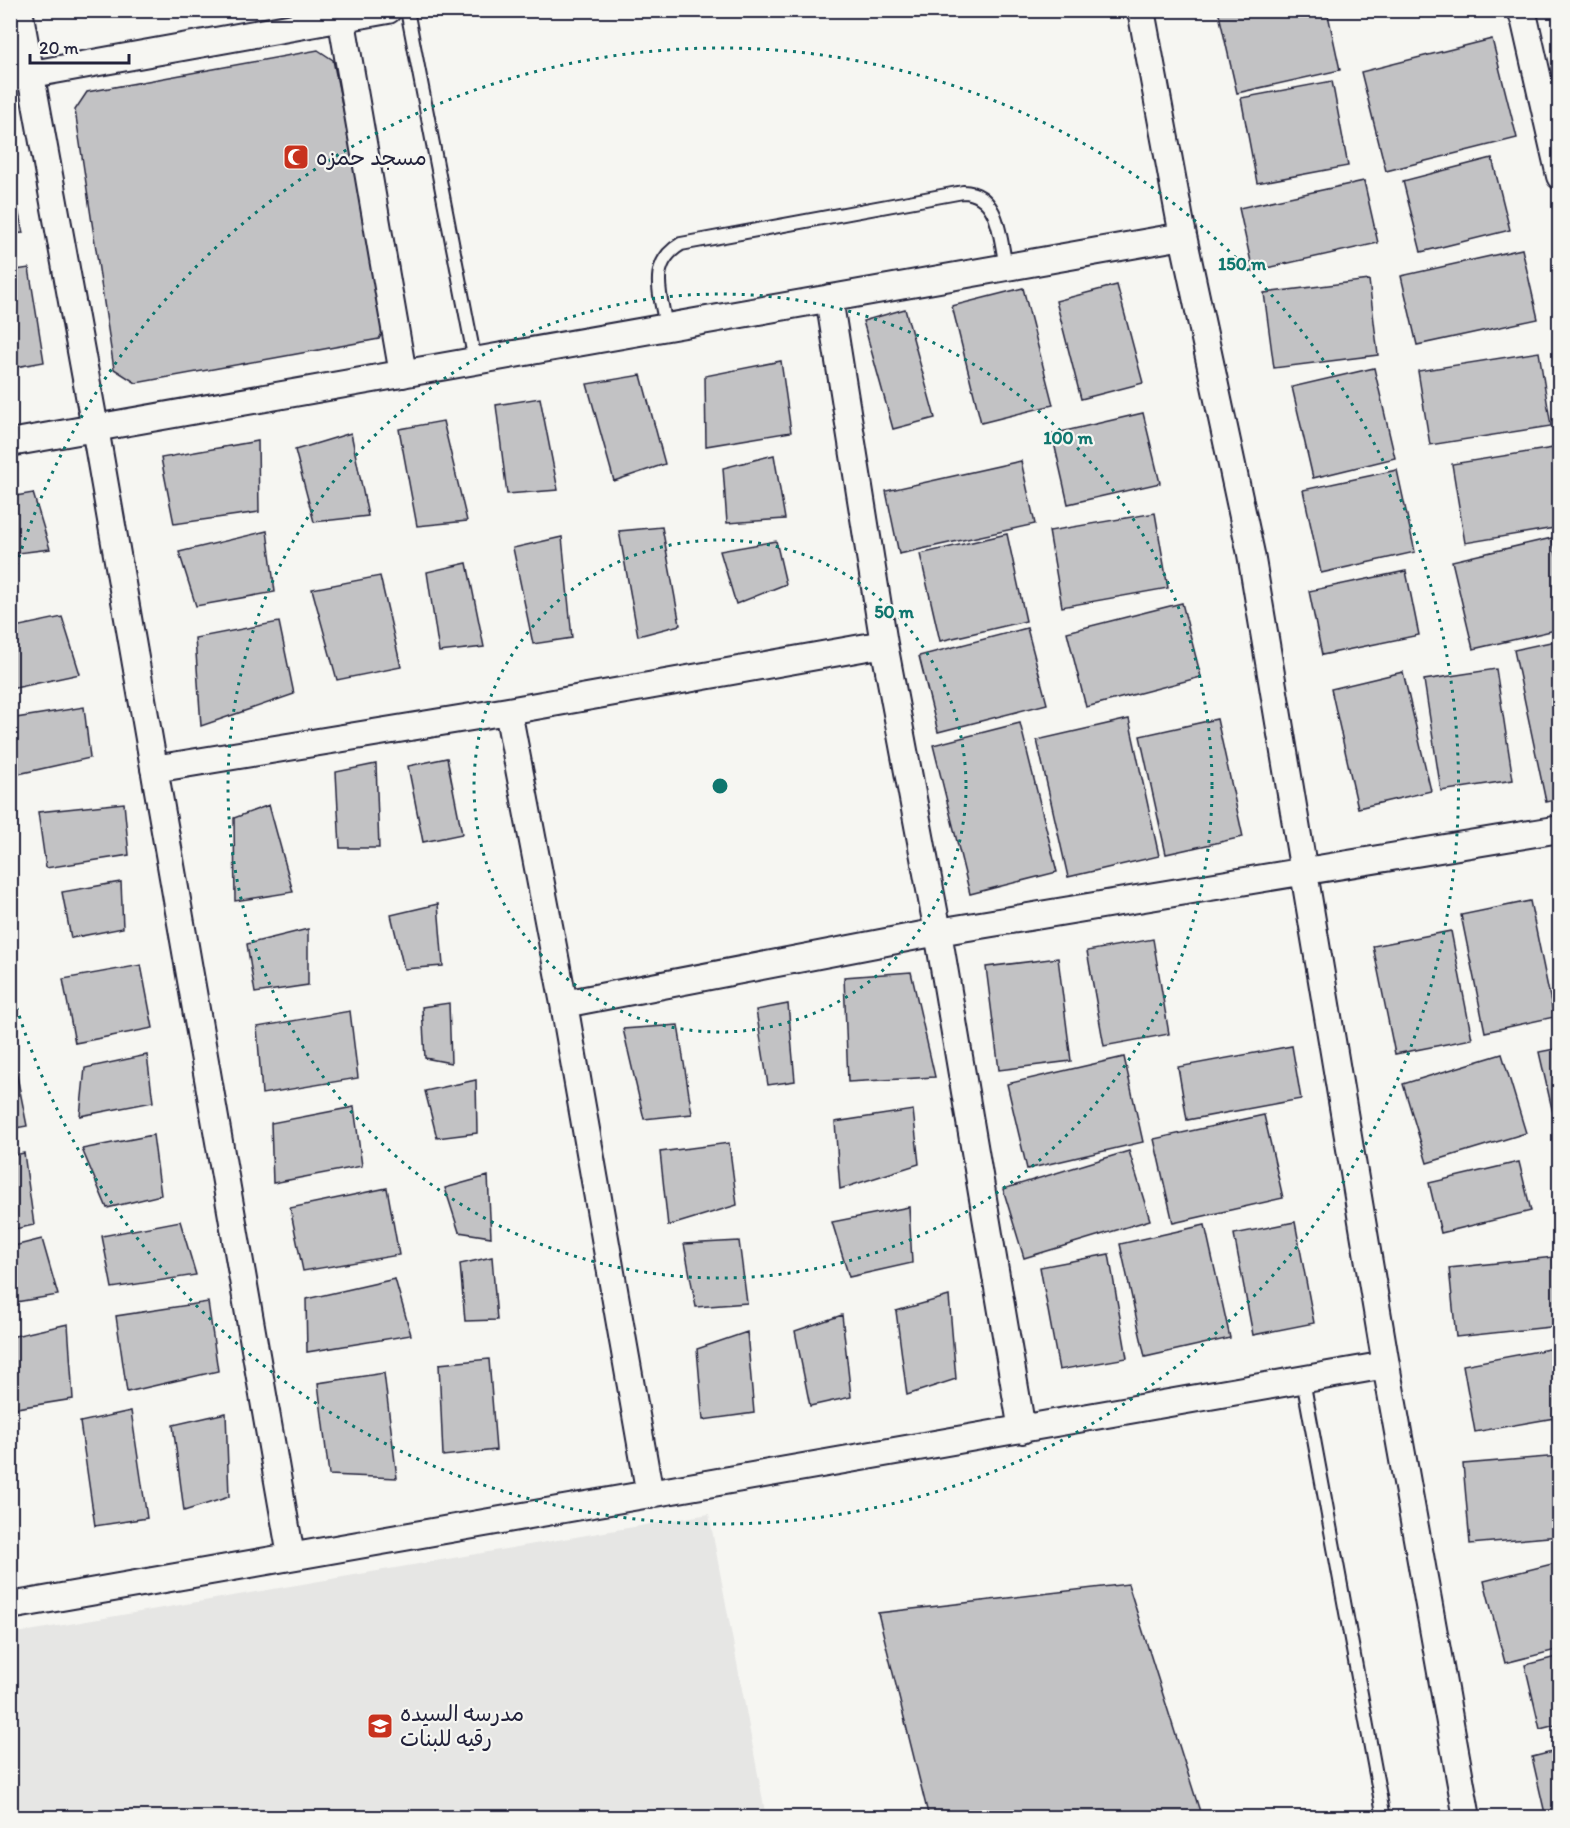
<svg xmlns="http://www.w3.org/2000/svg" width="1570" height="1828" font-family="Itim,'Playpen Sans Arabic',sans-serif">
<rect width="100%" height="100%" fill="#f6f6f2"/>
<filter id="ink" filterUnits="userSpaceOnUse"><feTurbulence type="fractalNoise" baseFrequency=".0167" numOctaves="2"/><feDisplacementMap in="SourceGraphic" scale="12" xChannelSelector="R" yChannelSelector="G"/><feConvolveMatrix kernelMatrix="1 2 1 2 8 2 1 2 1" color-interpolation-filters="sRGB"/></filter>
<g filter="url(#ink)">
<path fill="#e6e6e4" d="M709 1514 766 1817H11V1634Z"/>
<path fill="#c2c2c4" stroke="#22223b" stroke-width="1.5" d="M1218 10H1327L1340 70 1237 93Z
M1492 39 1517 138 1386 171 1361 72Z
M318 50 333 60 387 323 379 339 136 383 114 369 75 110 87 92Z
M1332 81 1348 166 1257 183 1241 98Z
M1492 158 1510 230 1421 252 1403 181Z
M10 171 23 233 10 234Z
M1364 181 1378 243 1253 271 1239 208Z
M1522 249 1538 319 1417 345 1401 276Z
M29 268 44 362 10 368V271Z
M1369 280 1378 355 1274 368 1264 293Z
M1117 285 1143 383 1081 399 1056 301Z
M1023 288 1053 405 981 423 952 306Z
M905 309 935 418 893 429 863 321Z
M1539 352 1551 426 1430 445 1418 371Z
M781 361 791 432 706 446 705 376Z
M1374 368 1395 458 1313 478 1292 387Z
M641 375 665 464 614 481 587 384Z
M540 398 558 490 507 494 496 405Z
M1143 413 1160 483 1068 504 1052 434Z
M443 421 467 521 417 526 399 429Z
M351 433 368 516 314 522 295 450Z
M258 441 259 512 174 524 161 458Z
M1560 447V527L1465 543 1452 464Z
M774 455 785 519 727 523 723 468Z
M1021 461 1035 524 899 554 886 491Z
M1397 470 1415 552 1321 573 1303 490Z
M33 493 50 549 10 554V497Z
M1155 513 1168 588 1062 607 1049 531Z
M662 527 680 625 638 636 619 531Z
M267 531 275 592 196 606 179 552Z
M1007 534 1026 621 940 641 920 554Z
M562 537 572 638 533 644 513 548Z
M1552 538 1560 571V629L1473 649 1452 561Z
M776 541 786 584 736 604 720 551Z
M467 563 484 647 439 652 427 572Z
M1406 571 1419 635 1322 655 1309 591Z
M380 576 401 667 337 680 312 589Z
M1182 603 1201 677 1086 707 1067 632Z
M62 617 80 674 10 689V628Z
M279 622 294 694 201 726 195 638Z
M1027 628 1047 704 938 732 919 656Z
M1560 640V799L1546 802 1514 650Z
M1496 669 1513 780 1441 791 1424 680Z
M1403 672 1431 791 1358 808 1331 689Z
M84 707 90 758 18 774 10 742V719Z
M1129 719 1159 856 1068 877 1037 740Z
M1217 719 1243 837 1166 854 1140 736Z
M1020 723 1057 872 970 894 933 745Z
M447 758 462 834 423 842 408 766Z
M376 764 379 848H340L336 772Z
M124 803 129 855 46 868 38 812Z
M269 805 293 892 235 901 234 818Z
M121 882 123 928 71 938 62 892Z
M1530 901 1554 1017 1485 1032 1461 915Z
M438 904 443 966 404 969 391 915Z
M308 929V985L255 993 247 944Z
M1451 931 1472 1039 1395 1054 1373 946Z
M1153 939 1169 1034 1104 1046 1087 951Z
M1058 958 1071 1061 999 1070 986 967Z
M141 965 153 1028 75 1043 63 979Z
M911 972 935 1077 848 1082 844 977Z
M449 1003 451 1063 425 1058 422 1007Z
M788 1004 795 1081 768 1085 756 1010Z
M350 1011 358 1078 262 1094 257 1027Z
M678 1025 692 1114 644 1119 623 1029Z
M1292 1046 1301 1099 1187 1120 1178 1067Z
M1560 1048V1121L1555 1122 1539 1052Z
M1502 1054 1526 1133 1427 1163 1403 1084Z
M147 1055 153 1102 80 1116 85 1068Z
M1124 1057 1143 1142 1027 1169 1007 1084Z
M15 1066 27 1126 10 1129V1067Z
M476 1080 477 1133 437 1138 425 1091Z
M354 1107 362 1166 273 1183 271 1123Z
M913 1110 919 1164 840 1189 835 1122Z
M1264 1115 1283 1198 1173 1223 1154 1139Z
M153 1135 161 1195 107 1208 82 1149Z
M729 1143 737 1205 668 1226 660 1152Z
M1129 1151 1150 1220 1024 1258 1003 1189Z
M24 1153 34 1225 10 1230V1156Z
M1519 1162 1531 1211 1441 1233 1429 1183Z
M488 1176 491 1237 459 1232 445 1188Z
M387 1188 399 1255 303 1271 290 1208Z
M909 1207 912 1263 849 1277 832 1222Z
M180 1221 196 1275 112 1288 102 1236Z
M1295 1222 1314 1323 1253 1335 1234 1234Z
M1205 1225 1230 1338 1145 1357 1120 1244Z
M42 1239 58 1295 10 1303V1247Z
M739 1241 747 1303 696 1307 684 1244Z
M1109 1254 1127 1358 1059 1370 1040 1267Z
M492 1257 497 1320 465 1321 460 1264Z
M1554 1257 1560 1326 1456 1337 1449 1268Z
M395 1279 411 1335 307 1352 306 1299Z
M949 1296 956 1379 907 1395 896 1311Z
M208 1302 218 1371 127 1392 116 1316Z
M842 1315 851 1397 810 1406 795 1331Z
M68 1324 73 1399 10 1409V1337Z
M747 1332 754 1413 703 1420 697 1349Z
M1560 1347V1417L1475 1432 1463 1365Z
M489 1359 496 1450 443 1456 439 1364Z
M384 1373 397 1478 329 1475 318 1383Z
M131 1411 147 1518 95 1526 80 1422Z
M226 1413 229 1497 184 1511 173 1425Z
M1560 1456V1536L1470 1544 1463 1464Z
M1560 1562V1649L1505 1663 1484 1581Z
M1128 1584 1202 1818H929L878 1613Z
M1560 1656V1724L1540 1729 1525 1665Z
M1560 1750V1818H1546L1532 1757Z"/>
<g fill="none" stroke-linecap="round" stroke-linejoin="round">
<g stroke="#22223b" stroke-width="16">
<path id="service" d="M407 10 475 361
M666 327C661 295 647 264 681 244L963 192C1000 193 1000 240 1006 267
M1303 1380 1384 1818"/>
</g>
<g stroke="#22223b" stroke-width="30">
<path id="minor" d="M19 10 95 428 291 1556
M340 10 403 374
M1141 10 1183 236 1251 554 1386 1365 1467 1818
M1521 10 1525 22 1560 176
M10 78 388 10
M829 298 884 644 938 932 1022 1430
M10 443 1183 236
M508 711 564 1004 650 1495
M154 769 508 711 884 644
M564 1004 938 932 1560 829
M10 1606 1386 1365"/>
</g>
<use href="#service" stroke="#f6f6f2" stroke-width="12"/>
<use href="#minor" stroke="#f6f6f2" stroke-width="26"/>
</g>
</g>
<g fill="none" stroke="#0f766e" stroke-width="3" stroke-dasharray="3 6">
<circle cx="720" cy="786" r="246"/>
<circle cx="720" cy="786" r="492"/>
<path d="M11 583A738 738 0 1 1 11 989"/>
</g>
<defs>
<g id="mosque-square" transform="scale(1.35)"><rect x="-9" y="-9" width="18" height="18" rx="4" fill="#c8321e" stroke="#f6f6f2"/><path d="M3.5-4.9A6 6 0 1 0 3.5 4.9A5 5 0 1 1 3.5-4.9Z" fill="#fff"/></g>
<g id="school-square" transform="scale(1.35)"><rect x="-9" y="-9" width="18" height="18" rx="4" fill="#c8321e" stroke="#f6f6f2"/><path d="M0-5L7-2L0 1L-7-2ZM-4 1L0 2.5L4 1V4Q0 6-4 4Z" fill="#fff"/></g>
</defs>
<g fill-rule="evenodd">
<use href="#mosque-square" x="296" y="157"/>
<use href="#school-square" x="380" y="1726"/>
</g>
<g text-anchor="middle" dominant-baseline="central" stroke-width="4.5" stroke-linejoin="round" paint-order="stroke">
<g font-size="22" fill="#22223b" stroke="#f6f6f2" text-anchor="start">
<text x="316" y="157">مسجد حمزه</text>
<text x="400" y="1713">مدرسه السيده<tspan x="400" dy="25">رقيه للبنات</tspan></text>
</g>
</g>
<circle cx="720" cy="786" r="9" fill="#0f766e" stroke="#f6f6f2" stroke-width="3"/>
<g font-size="18" text-anchor="middle" font-weight="bold" fill="#0f766e" stroke="#f6f6f2" stroke-width="4.5" stroke-linejoin="round" paint-order="stroke">
<text x="1242" y="270">150 m</text>
<text x="1068" y="444">100 m</text>
<text x="894" y="618">50 m</text>
</g>
<rect width="1570" height="1828" fill="none" stroke="#f6f6f2" stroke-width="36"/>
<rect x="18" y="18" width="1534" height="1792" fill="none" stroke="#22223b" stroke-width="2" filter="url(#ink)"/>
<path d="M30 54v9h99v-9" fill="none" stroke="#22223b" stroke-width="3"/>
<text x="39" y="54" font-size="18" fill="#22223b" stroke="#f6f6f2" stroke-width="4.5" paint-order="stroke">20 m</text>
</svg>
